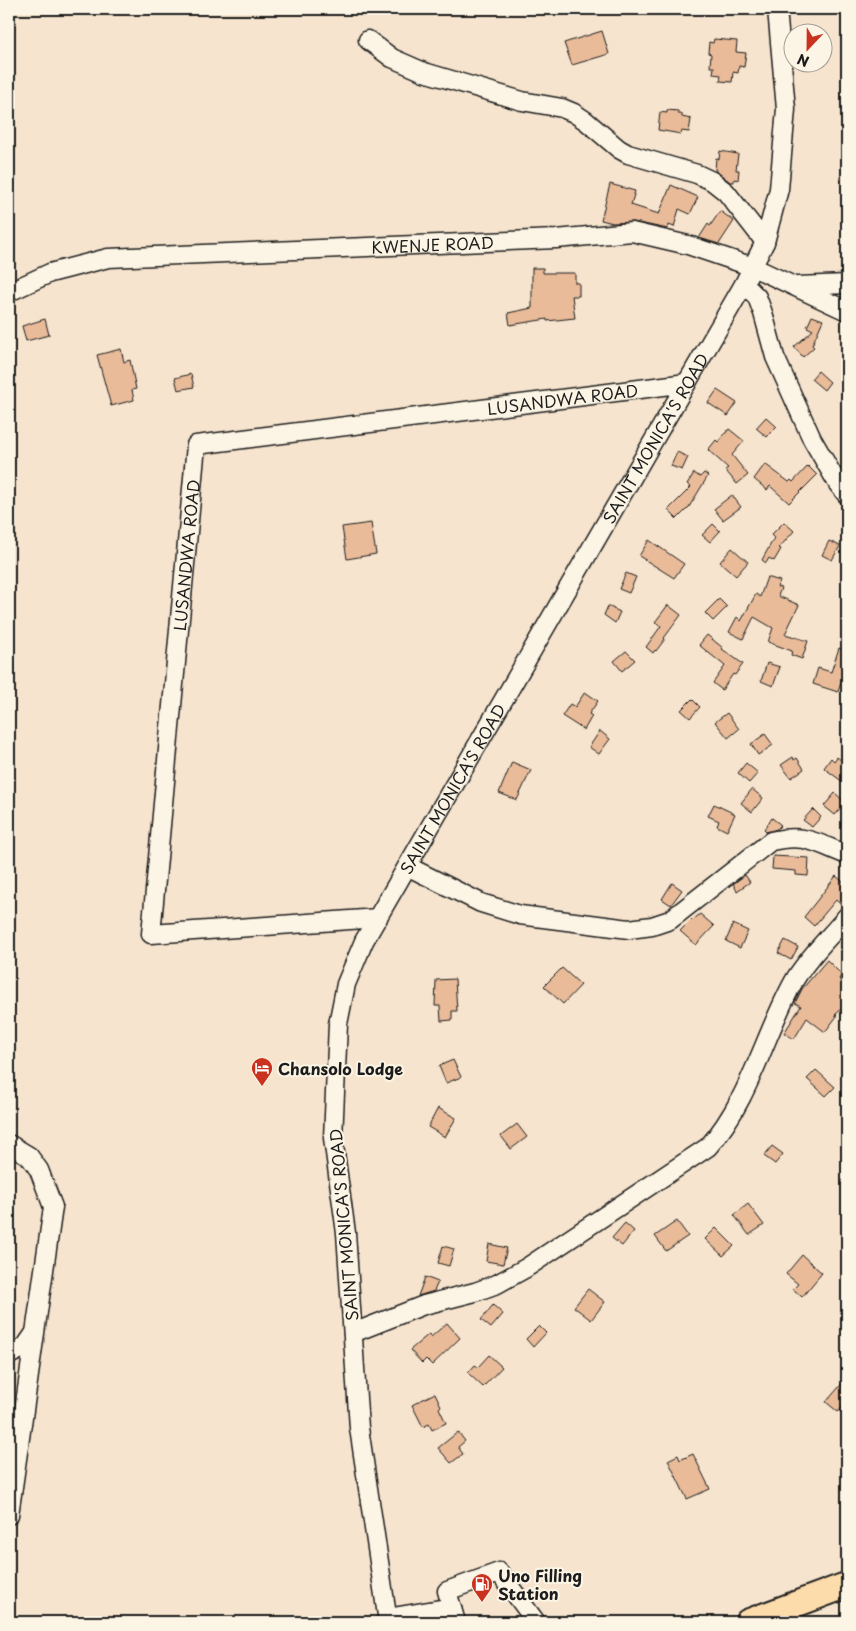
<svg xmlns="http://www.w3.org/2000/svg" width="856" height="1631" font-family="'Playpen Sans',sans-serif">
<rect width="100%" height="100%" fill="#f6e4ce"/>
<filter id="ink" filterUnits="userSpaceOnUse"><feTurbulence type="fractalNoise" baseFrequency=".02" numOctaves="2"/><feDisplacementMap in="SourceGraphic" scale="10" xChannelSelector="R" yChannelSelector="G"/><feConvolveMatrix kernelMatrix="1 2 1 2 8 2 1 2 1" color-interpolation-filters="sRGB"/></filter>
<g filter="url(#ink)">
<path fill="#e9bb99" stroke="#1c1c1c" d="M602 31 609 54 572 65 564 43Z
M714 39 737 41 736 52 746 53 744 67 739 66 738 73 733 72 732 82 720 81 721 75 713 74 714 67H710L711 54 708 53 709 42 713 43Z
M667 110 678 111V114H682V117L691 119 689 132 682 131 681 134 658 130 660 112 667 113Z
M720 151 738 154 736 170H739L738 180 734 179V182H730L715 170 716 158 719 159Z
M610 184 635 191 631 205 659 214 671 185 698 197 690 214 679 209 674 227 669 225 668 229 634 222 613 223 601 220Z
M720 211 734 221 719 244 699 238 708 224 710 226Z
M532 268H543V273H575V283H579V296H572L575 318 547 321V319L510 325 508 313 532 308Z
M812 316 823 320 812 345 814 347 803 357 794 347 813 330 807 327Z
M45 319 49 335 26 341 22 326Z
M121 349 124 362 130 360 136 389 132 390 134 400 111 406 97 355Z
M818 371 830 382 824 390 811 379Z
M191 374 194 387 178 390 175 378Z
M717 390 737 403 728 416 708 403Z
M766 417 777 427 767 437 756 428Z
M729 429 744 441 732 455 748 475 737 484 725 470 728 468 708 450 716 440 718 442Z
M677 452 688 457 682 470 671 466Z
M765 464 789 482 791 480 793 482 808 466 817 475 789 503 770 486 767 490 754 479Z
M694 473 700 477 704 473 708 476 689 507 677 519 668 510 691 487 687 484Z
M732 495 741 507 723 520 714 509Z
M784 522 794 531 779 548 781 549 774 561 769 558 766 563 762 560 774 538 771 535Z
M371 523 376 554 347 559 342 527Z
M713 524 720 531 710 542 702 535Z
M649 540 684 564 674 578 639 556Z
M829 541 840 546 832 560 822 555Z
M732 548 748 562 736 576 720 562Z
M626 573 636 577 629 593 619 589Z
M767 577 780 581 777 587 781 588 778 596 799 605 785 634 808 641 802 659 791 655 792 651 768 642 773 628 754 617 743 639 729 632 737 617 741 621 756 594 760 597Z
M719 599 727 607 713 621 705 613Z
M668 605 681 615 664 638 665 639 656 651 655 650 653 653 646 647 661 626 655 622Z
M608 606 620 612 615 623 604 615Z
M707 635 723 648 722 649 743 664 735 675 733 674 722 690 713 683 725 666 699 645Z
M839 648 847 651V664L838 692 813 684 818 668 831 672Z
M626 651 635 660 622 671 614 661Z
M767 663 780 667 773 686 761 681Z
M585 692 598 701 589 714 592 716 584 730 562 716 570 704 575 707Z
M692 699 700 707 690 718 681 710Z
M727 713 739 729 728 738 715 722Z
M600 731 610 739 599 754 589 747Z
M765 734 773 745 758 755 751 744Z
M793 757 794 760 797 758 804 769 791 778 781 765Z
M837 757 845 763 843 767 847 770V776L843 782 824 768 831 758 834 761Z
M512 762 531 770 517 800 499 793Z
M746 763 758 773 749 783 738 773Z
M752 789 763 798 752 812 741 803Z
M835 793 846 803 835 815 824 806Z
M714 804 735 814 727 831 717 826 719 821 708 816Z
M813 809 821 817 812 827 803 820Z
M772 818 781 825 777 829 767 832 764 829Z
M773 856 809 858 808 876 796 875V871L772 869Z
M745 875 750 882 737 891 733 884Z
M836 876 847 885V895L840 904 836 900 814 926 804 917Z
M672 883 682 890 671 905 662 899Z
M700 914 714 926 696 945 680 931 692 919 693 920Z
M733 924 748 931 740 948 726 941Z
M785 940 798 947 791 960 778 953Z
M827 960 842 975 839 979 847 989V1004L835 1015 837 1016 825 1032 807 1018 794 1039 784 1033 801 1006 795 1003 802 989Z
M562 968 581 985 563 1004 544 986Z
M455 979 457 1011H452V1020L441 1021 440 1006H435L436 980Z
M453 1060 461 1077 446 1083 439 1066Z
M816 1070 835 1087 826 1096 807 1079Z
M438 1108 456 1118 445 1137 428 1127Z
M517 1124 527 1137 511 1149 501 1136Z
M772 1146 783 1154 775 1164 764 1156Z
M748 1204 764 1225 749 1235 734 1215Z
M677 1221 688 1236 666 1251 655 1236Z
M625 1223 634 1231 622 1246 612 1238Z
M716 1228 734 1246 723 1256 705 1239Z
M489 1244 507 1248 503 1264 486 1261Z
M443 1246 454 1249 449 1266 438 1263Z
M802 1255 822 1273 802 1297 793 1289 798 1284 786 1274Z
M425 1277 438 1282 434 1291 418 1296Z
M588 1289 605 1302 591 1320 574 1307Z
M493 1305 503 1314 491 1328 481 1320Z
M447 1323 460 1338 432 1365 426 1359 422 1363 410 1350 429 1334 431 1337Z
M539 1326 546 1333 533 1347 526 1339Z
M489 1355 502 1367 483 1387 468 1373 475 1365 478 1367Z
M847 1378V1402L838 1412 826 1402Z
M435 1393 441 1406 439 1408 446 1423 432 1430 429 1424 423 1427 412 1405Z
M458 1432 465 1441 458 1447 463 1454 451 1463 438 1448Z
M693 1454 710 1489 687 1499 668 1460 678 1455 680 1460Z"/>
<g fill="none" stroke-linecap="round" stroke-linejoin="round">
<g stroke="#1c1c1c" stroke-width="21">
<g id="minor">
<path d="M368 40 392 58 424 72 522 101 562 108 574 113 586 121 619 149 628 154 697 174 712 181 726 192 765 242"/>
<path d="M744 284 757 297 763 313 775 357 812 439 838 484 847 495"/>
<path d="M798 286 847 284"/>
<path id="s1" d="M9 292 50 273 108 258 556 239 632 232 688 245 753 267 847 311"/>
<path d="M409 867 481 903 520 915 629 929 652 926 670 920 771 841C804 833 817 843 847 855"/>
<path id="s2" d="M378 918 151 934 196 445 687 383"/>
<path d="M9 1144 29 1156 39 1170 53 1207 9 1515"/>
<path d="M353 1333 424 1305 475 1292 497 1284 526 1268 708 1147C750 1100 764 1035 794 981 808 957 830 937 847 916"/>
<path d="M9 1355 25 1347 34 1334"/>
<path d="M387 1618 452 1607"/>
<path id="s3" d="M388 1622 359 1428 346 1233 333 1138 338 1024 346 984 364 941 744 284 765 242 779 189 786 109 777 9"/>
<path d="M456 1622 447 1591 499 1572 536 1622"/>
</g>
</g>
<g stroke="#1c1c1c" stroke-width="29">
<path id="highway" d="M748 1622 847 1585"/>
</g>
<use href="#minor" stroke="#fcf5e5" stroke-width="18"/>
<use href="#highway" stroke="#fddcac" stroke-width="25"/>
</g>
</g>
<defs>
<g id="hotel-pin" transform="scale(1.125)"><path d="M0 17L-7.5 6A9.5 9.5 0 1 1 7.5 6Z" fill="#c8321e" stroke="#fcf5e5"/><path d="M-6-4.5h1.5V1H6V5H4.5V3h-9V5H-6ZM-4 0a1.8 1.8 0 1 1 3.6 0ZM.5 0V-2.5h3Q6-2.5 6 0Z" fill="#fff"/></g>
<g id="fuel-pin" transform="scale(1.125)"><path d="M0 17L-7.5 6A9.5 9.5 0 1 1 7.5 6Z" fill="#c8321e" stroke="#fcf5e5"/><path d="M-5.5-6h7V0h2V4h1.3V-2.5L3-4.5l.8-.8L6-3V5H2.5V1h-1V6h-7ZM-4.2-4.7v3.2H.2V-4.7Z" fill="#fff"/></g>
</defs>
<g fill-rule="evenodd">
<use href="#hotel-pin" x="262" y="1068"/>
<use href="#fuel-pin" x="482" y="1584"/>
</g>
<g text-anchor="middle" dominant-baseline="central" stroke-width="4" stroke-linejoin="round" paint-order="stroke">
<g font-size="16" fill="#1c1c1c" stroke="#fcf5e5">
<text stroke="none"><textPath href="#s1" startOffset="430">KWENJE ROAD</textPath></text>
<text stroke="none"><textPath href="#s2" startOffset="1088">LUSANDWA ROAD</textPath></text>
<text stroke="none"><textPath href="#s3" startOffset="1270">SAINT MONICA'S ROAD</textPath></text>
<text stroke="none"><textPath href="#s2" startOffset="608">LUSANDWA ROAD</textPath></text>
<text stroke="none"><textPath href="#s3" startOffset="865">SAINT MONICA'S ROAD</textPath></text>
<text transform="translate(343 1225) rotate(-95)">SAINT MONICA'S ROAD</text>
</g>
<g font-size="16" font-weight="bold" fill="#1c1c1c" stroke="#fcf5e5" text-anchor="start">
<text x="278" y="1068">Chansolo Lodge</text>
<text x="498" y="1575">Uno Filling<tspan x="498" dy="18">Station</tspan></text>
</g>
</g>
<rect width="856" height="1631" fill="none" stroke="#fcf5e5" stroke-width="30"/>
<rect x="15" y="15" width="826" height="1601" fill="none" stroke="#1c1c1c" stroke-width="2" filter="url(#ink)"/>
<g transform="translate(808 48) rotate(202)"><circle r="24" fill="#fcf5e5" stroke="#a29e95"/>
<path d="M0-4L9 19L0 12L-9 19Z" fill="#c8321e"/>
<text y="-8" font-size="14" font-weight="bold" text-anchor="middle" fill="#1c1c1c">N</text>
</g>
</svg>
